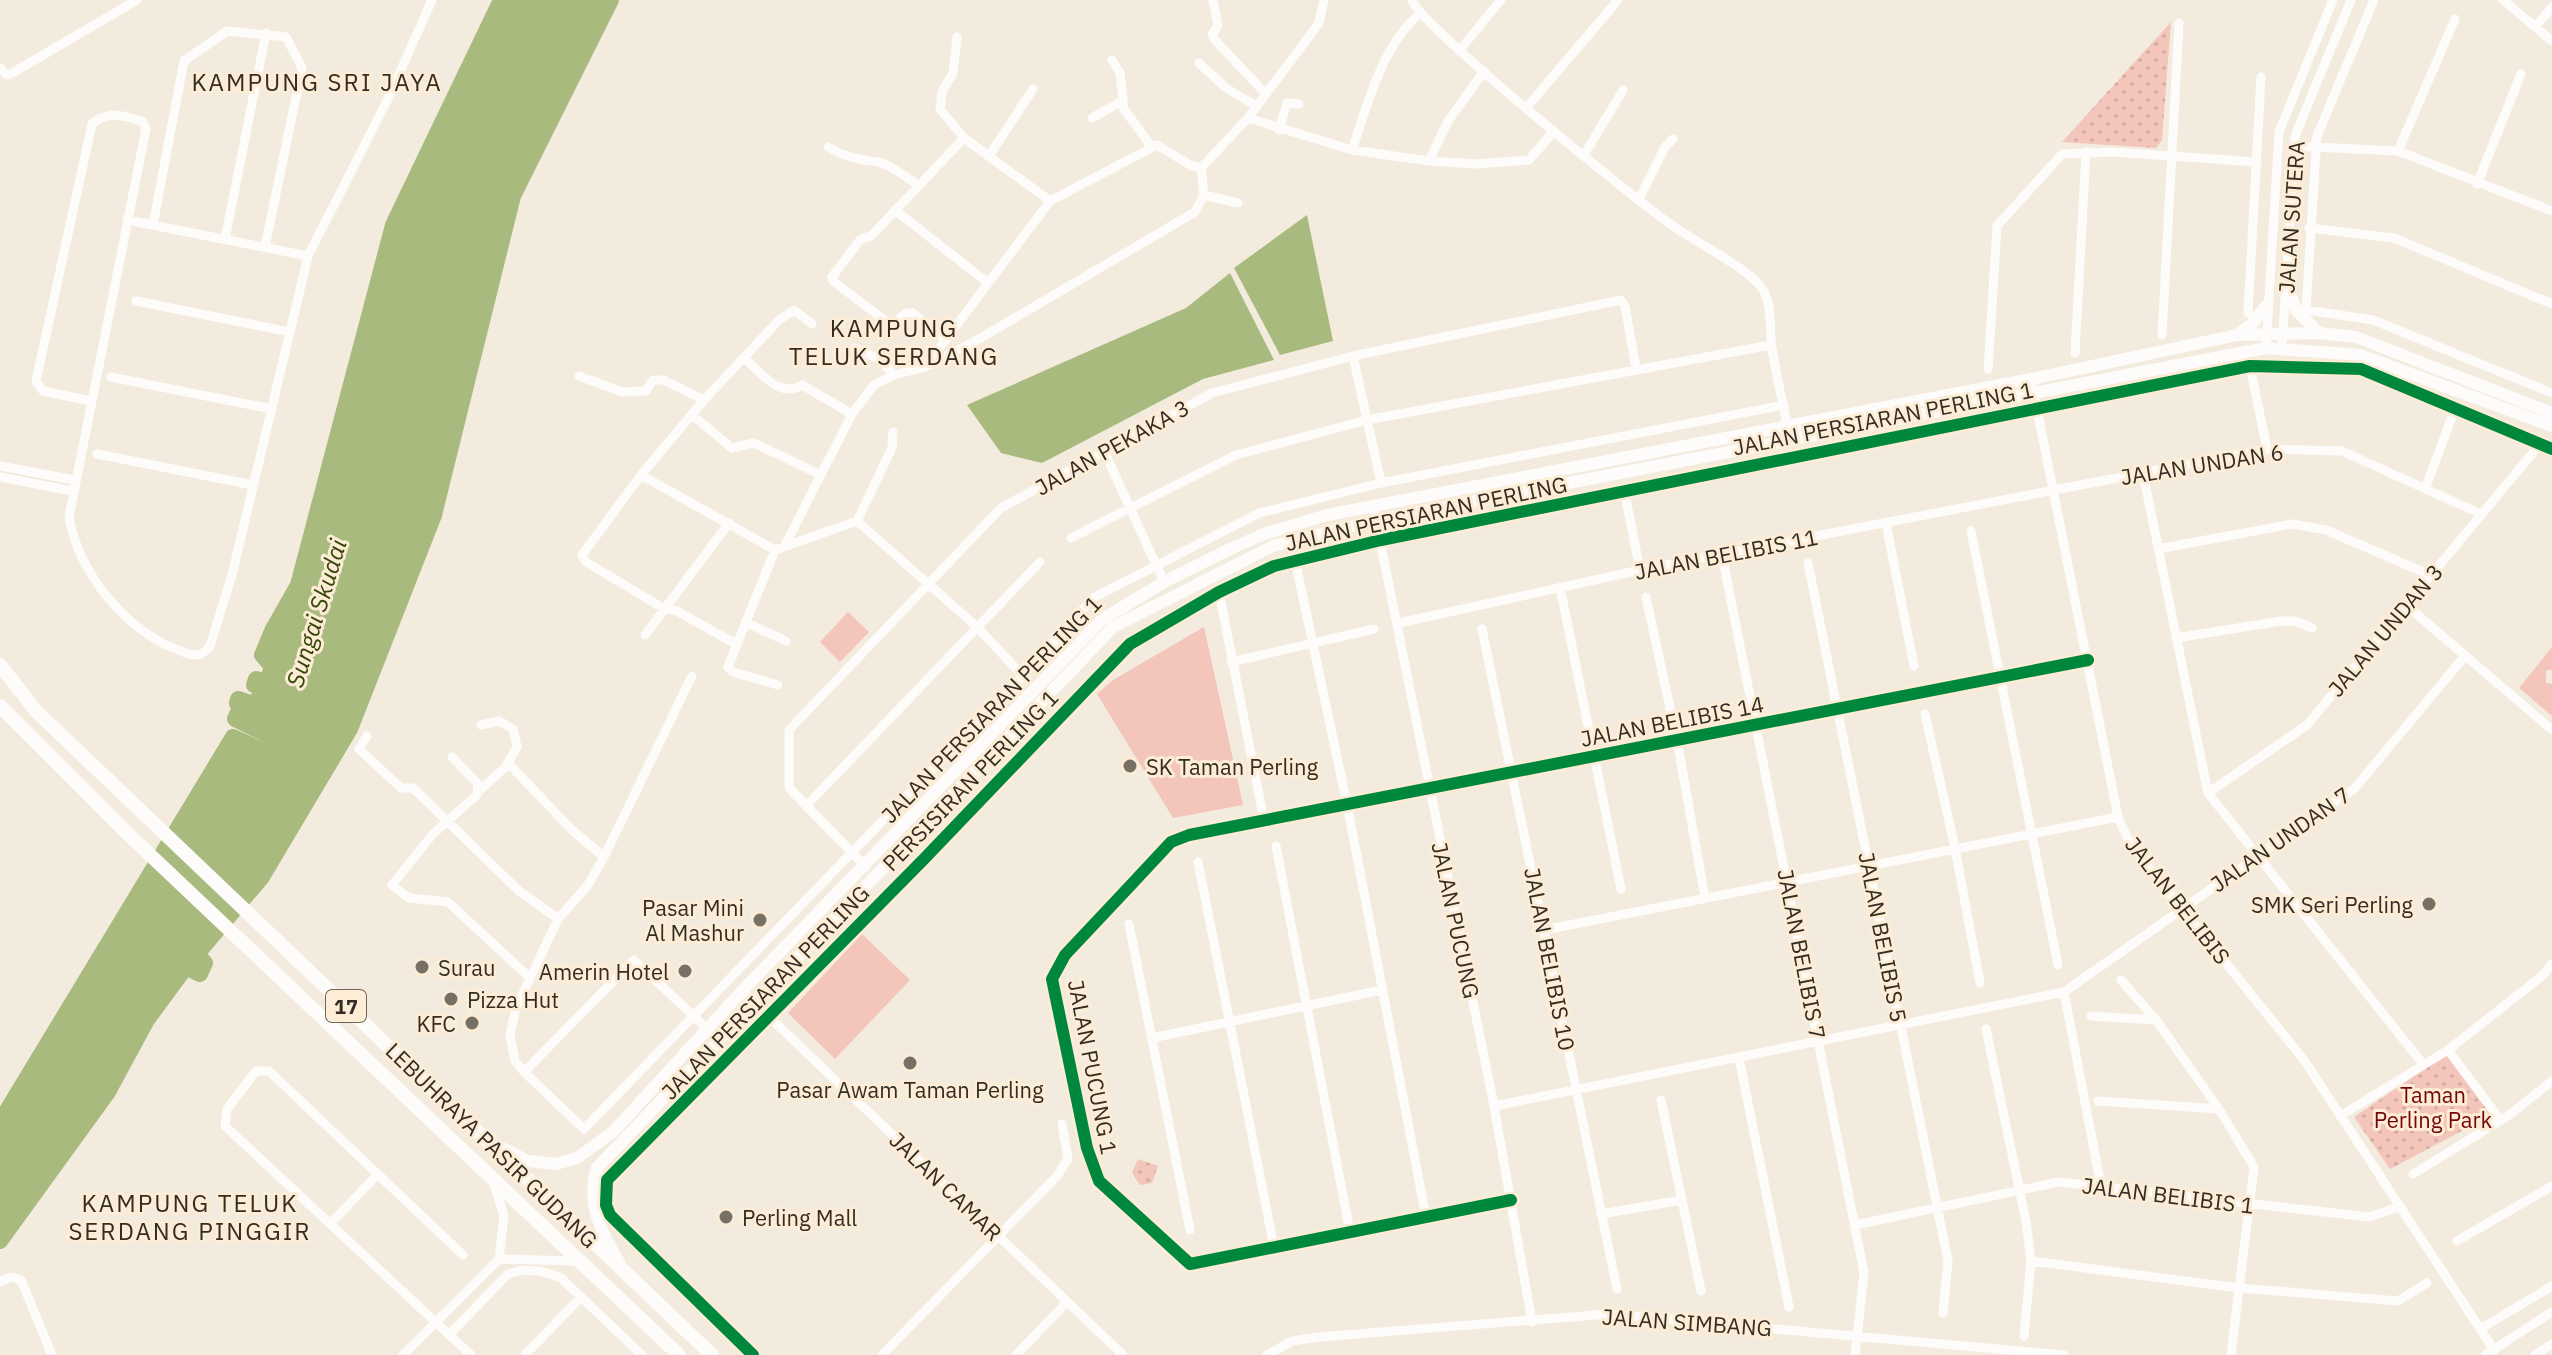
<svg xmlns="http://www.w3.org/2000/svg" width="2552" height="1355" font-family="'IBM Plex Sans',sans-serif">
<defs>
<pattern id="grass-dots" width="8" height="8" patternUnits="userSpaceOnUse" patternTransform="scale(2)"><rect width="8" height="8" fill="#f3c5bb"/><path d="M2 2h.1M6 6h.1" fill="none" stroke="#d1aaa1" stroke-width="1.8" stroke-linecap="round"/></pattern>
</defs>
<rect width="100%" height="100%" fill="#f4ebdf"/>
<path fill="url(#grass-dots)" d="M2171 22 2162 140 2156 148 2062 142Z
M2447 1054 2492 1115 2390 1169 2354 1117Z
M1138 1159 1158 1166 1152 1183 1140 1185 1132 1173Z"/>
<path fill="#f3c5bb" d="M848 612 869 632 840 662 820 642Z
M1204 627 1243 805 1173 818 1097 694 1113 680Z
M2552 647V670H2546V683L2552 684V716L2519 688Z
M862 934 910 980 835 1059 788 1013Z"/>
<path fill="#a9ba7e" d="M501 0H611L513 196 434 515 350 729 262 877 197 954 205 963 200 974 185 967 147 1020 108 1092 0 1241V1122L233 737 270 754 277 741 235 719 240 705 237 703 238 699 254 704 265 689 254 685 256 679 268 682 272 667 262 655 272 631 298 585 393 225Z
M1307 215 1333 341 1280 355 1234 268Z
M1230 273 1274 360 1203 379 1042 463 1001 453 967 405 1186 308Z"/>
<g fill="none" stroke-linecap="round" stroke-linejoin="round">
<path stroke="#a9ba7e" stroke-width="16" d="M0 1122 233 737 271 754 278 740 235 719 241 705 237 703 238 699 254 704 265 689 254 685 256 679 267 682 272 667 262 655 272 631 298 585 393 225 501 0
M0 1241 108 1092 147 1020 186 967 200 974 205 963 197 954 262 877 350 729 434 515 513 196 611 0"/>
<path stroke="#fdfcfa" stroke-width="9" d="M1213 0 1218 26 1212 34 1214 39 1265 93
M1412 0C1418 24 1638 202 1673 226 1694 241 1749 269 1762 288 1773 305 1769 329 1772 348 1776 374 1782 399 1787 425L1791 431 1803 436
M2374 0 2317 136 2306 310 2373 320 2552 393
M2503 0 2552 41
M2535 27 2552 7
M957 37 953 73 942 92 940 109 964 138 1050 201
M1459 51 1501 0
M1112 60 1120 73 1124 109 1151 146
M1199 63 1226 88 1256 106
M0 68 7 75 14 72 137 0
M1527 107 1618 0
M1092 118 1122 101
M1248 118 1319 23 1324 0
M1279 130 1287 103 1299 104
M2293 146 2398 151 2552 211
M828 147C846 158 859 159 878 162 891 164 907 179 919 185
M1352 150C1368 103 1381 48 1419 14
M2398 151 2455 19
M1584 155 1623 90
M989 156 1033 89
M1429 161 1475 164 1529 160 1554 131
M2477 184 2521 74
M1204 195 1238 203
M1639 199 1665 147 1673 139
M895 210 988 283
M127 220 308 256
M153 225 184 61 227 31 286 37 302 68 265 247
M2309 228 2394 238 2552 304
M225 239 266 33
M136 301 290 332
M2248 313 2261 77
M2162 335 2179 23
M945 339 913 313H906L895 322H887L833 281 832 277 860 240 872 235 964 138
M855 348 881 360 894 375
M2266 348 2279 132 2333 0
M2282 348 2295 136 2351 0
M2075 353 2086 152
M1353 356 1381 483
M745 359C762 373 779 399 802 385L852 414
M2250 366 2267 449
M925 367 1050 201 1157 145 1192 166 1201 168 1248 118 1352 150 1429 161 1448 121 1484 71
M1988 369 1997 226 2062 154 2112 152 2257 162
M579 376 622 392 646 391 653 380H663L704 400
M111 377 272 409
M2031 379 2118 817 2130 844 2304 1060 2494 1350
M91 401 43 391 36 381 92 124C108 110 123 116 142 121L146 129 69 517C79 574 126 630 178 650 193 656 200 659 210 646L232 575 308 256 387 101 432 0
M692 415 732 448 754 443 821 475
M1103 449 1164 582
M97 454 253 485
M0 466 74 480
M2143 473 2208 793 2422 1063
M641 475 775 550 857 521
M0 477 72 491
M1624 489 1640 570
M2425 489 2456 406
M1373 506 1494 1106 1532 1322
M857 521 976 626 1023 676
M857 521 892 448 893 432
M1886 523 1914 666
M1971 531 2058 965
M1071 538 1236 455 1367 420 1771 345
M784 547 852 414 874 385 894 375 925 367 979 339 1195 212 1204 195 1201 168
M2158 549 2292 524 2326 530 2430 575
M775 550 728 667 733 672 778 685
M1722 555 1864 1273 1855 1355
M1295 560 1347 804 1426 1217
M1808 563 1948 1261 1943 1313
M1560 587 1621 889
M1219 592 1264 820
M1646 597 1677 740 1705 898
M2406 605 2552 730
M745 622 786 641
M1399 623 1640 570 2267 449 2342 451 2481 514
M1482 629 1617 1289
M645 635 729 523
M2176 638 2281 621H2295L2312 628
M736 644 677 611 663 608 586 562 582 555 641 475 704 400 779 320 794 310 812 324
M1231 662 1374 629
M692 676 604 857 588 885 558 919 516 1008 510 1035 515 1061 524 1072 584 1129 1023 676 1093 598 1259 513 1381 483 1784 405
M1925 714 1955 848 1980 983
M481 725 499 721 513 729 517 747 507 764
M367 736 359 749 401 788H413L519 891 558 919
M452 757 478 784 477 795 433 834 392 885 409 898 448 902 530 978
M480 790 509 764 572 830 604 857
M2208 793 2307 725 2540 444
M806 806 1040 562
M1276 846 1350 1232
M1198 862 1274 1247
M866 867 789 788V730L1001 508 1212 393 1353 356 1621 300 1625 306 1636 368
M1129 924 1190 1230
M1544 930 2118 817
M2121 980 2156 1020 2219 1109 2254 1167 2231 1355
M742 991 1123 1355
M2064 992 2101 1186
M2091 1016 2156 1020
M1986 1029 2026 1221 2031 1261 2024 1336
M1152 1038 1382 990
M2448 1050 2501 1121
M1739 1058 1789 1307
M524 1072 634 960 719 1040
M1661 1100 1701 1291
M2098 1101 2219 1109
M1494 1106 2064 992 2355 788 2464 657
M2340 1116 2448 1050 2542 976 2552 964
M2413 1174 2508 1116 2552 1081
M1511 1200 1190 1264 1099 1181 1087 1148 1052 979 1065 955 1129 887 1171 842 1189 835 2088 660
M1601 1214 1682 1200
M330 1224 377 1175
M1855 1225 2059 1182 2369 1217 2399 1207
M2457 1241 2552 1186
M463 1255 269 1071H256L227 1109 225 1126 471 1355
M499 1259 579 1261
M2031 1261 2239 1288 2398 1301 2427 1283
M0 1282 11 1277 21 1280 52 1355
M2480 1329 2552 1286
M449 1335 507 1275C524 1266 544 1271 561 1278L642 1355
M403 1355 499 1259 504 1216 495 1187
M525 1355 581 1297
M753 1355 610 1215 606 1205 607 1180 923 860 1130 644 1219 592 1274 566 1381 540 2250 366 2361 369 2552 449
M882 1355 1058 1175 1068 1159 1062 1124
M1016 1355 1067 1302
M1267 1355 1292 1341 1319 1337 1609 1314 2064 1355
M2485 1355 2552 1312
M2535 1355 2552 1344"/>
<path stroke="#fdfcfa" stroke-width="12" d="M2286 282 2296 310 2319 333
M2239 333 2251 325 2267 305
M496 1145 528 1161 556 1164 577 1158 613 1132 742 991 1103 619 1164 582 1228 550 1264 534 1327 515 2031 379 2237 335 2319 333 2356 337 2552 413
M619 1262C601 1232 586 1203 597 1168L1113 627 1273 546 1377 520 2266 348 2360 355 2552 426"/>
<path stroke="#fdfcfa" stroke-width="14" d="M0 665 37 712 712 1355
M0 706 129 835 679 1355"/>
<g stroke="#fdecd6" stroke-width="17">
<path id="cycleway" d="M1511 1200 1190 1264 1099 1181 1087 1148 1052 979 1065 955 1129 887 1171 842 1189 835 2088 660
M753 1355 610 1215 606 1205 607 1180 923 860 1130 644 1219 592 1274 566 1381 540 2250 366 2361 369 2552 449"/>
</g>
<use href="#cycleway" stroke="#00873e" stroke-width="12"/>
</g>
<g fill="#777065" stroke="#fdecd6" stroke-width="3">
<circle cx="1130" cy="766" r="8"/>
<circle cx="2429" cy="904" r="8"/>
<circle cx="760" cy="920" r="8"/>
<circle cx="422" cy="967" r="8"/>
<circle cx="685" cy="971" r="8"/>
<circle cx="451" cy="999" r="8"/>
<circle cx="472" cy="1023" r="8"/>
<circle cx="910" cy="1063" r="8"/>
<circle cx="726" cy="1217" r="8"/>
</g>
<g text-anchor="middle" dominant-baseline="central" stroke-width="6" stroke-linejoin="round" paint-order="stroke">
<rect fill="#fdecd6" stroke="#706659" stroke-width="2" x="326" y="990" width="40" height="32" rx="6"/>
<g font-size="20" font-weight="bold" fill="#332d24">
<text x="346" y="1006">17</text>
</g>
<g font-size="22" fill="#332d24" stroke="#fdecd6">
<text transform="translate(2291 217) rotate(-86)">JALAN SUTERA</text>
<text transform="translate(1883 418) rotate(-11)">JALAN PERSIARAN PERLING 1</text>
<text transform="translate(1112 447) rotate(-29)">JALAN PEKAKA 3</text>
<text transform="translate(2202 464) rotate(-9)">JALAN UNDAN 6</text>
<text transform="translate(1426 513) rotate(-12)">JALAN PERSIARAN PERLING</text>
<text transform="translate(1726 554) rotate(-11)">JALAN BELIBIS 11</text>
<text transform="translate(2385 630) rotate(-50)">JALAN UNDAN 3</text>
<text transform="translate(991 709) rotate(-46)">JALAN PERSIARAN PERLING 1</text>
<text transform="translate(1672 721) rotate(-11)">JALAN BELIBIS 14</text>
<text transform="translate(970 780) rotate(-46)">PERSISIRAN PERLING 1</text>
<text transform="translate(2280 839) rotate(-35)">JALAN UNDAN 7</text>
<text transform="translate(2178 900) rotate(52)">JALAN BELIBIS</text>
<text transform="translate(1456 920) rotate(78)">JALAN PUCUNG</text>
<text transform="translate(1883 937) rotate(79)">JALAN BELIBIS 5</text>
<text transform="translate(1802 954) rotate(79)">JALAN BELIBIS 7</text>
<text transform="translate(1550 959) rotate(79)">JALAN BELIBIS 10</text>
<text transform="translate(765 992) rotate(-46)">JALAN PERSIARAN PERLING</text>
<text transform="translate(1093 1067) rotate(79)">JALAN PUCUNG 1</text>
<text transform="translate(492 1145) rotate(44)">LEBUHRAYA PASIR GUDANG</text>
<text transform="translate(946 1186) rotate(44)">JALAN CAMAR</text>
<text transform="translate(2168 1195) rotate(7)">JALAN BELIBIS 1</text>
<text transform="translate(1687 1322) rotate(4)">JALAN SIMBANG</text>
</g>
<g font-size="22" fill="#332d24" stroke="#fdecd6" text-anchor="start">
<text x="1146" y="766">SK Taman Perling</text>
<text x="2413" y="904" text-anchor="end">SMK Seri Perling</text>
<text x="744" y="907" text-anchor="end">Pasar Mini<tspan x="744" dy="25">Al Mashur</tspan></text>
<text x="438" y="967">Surau</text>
<text x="669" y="971" text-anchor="end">Amerin Hotel</text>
<text x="467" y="999">Pizza Hut</text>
<text x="456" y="1023" text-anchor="end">KFC</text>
<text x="910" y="1089" text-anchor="middle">Pasar Awam Taman Perling</text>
<text x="742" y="1217">Perling Mall</text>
</g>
<g font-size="22" fill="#75050c" stroke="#fdecd6">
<text x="2433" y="1094">Taman<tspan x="2433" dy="25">Perling Park</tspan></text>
</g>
<g font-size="24" letter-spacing="2" fill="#332d24" stroke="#fdecd6">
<text x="317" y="82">KAMPUNG SRI JAYA</text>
<text x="894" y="328">KAMPUNG<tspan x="894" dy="28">TELUK SERDANG</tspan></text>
<text x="190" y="1203">KAMPUNG TELUK<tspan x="190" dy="28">SERDANG PINGGIR</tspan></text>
</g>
<g font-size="24" font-style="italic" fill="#344508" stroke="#fdecd6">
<text transform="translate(316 613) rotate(-73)">Sungai Skudai</text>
</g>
</g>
</svg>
